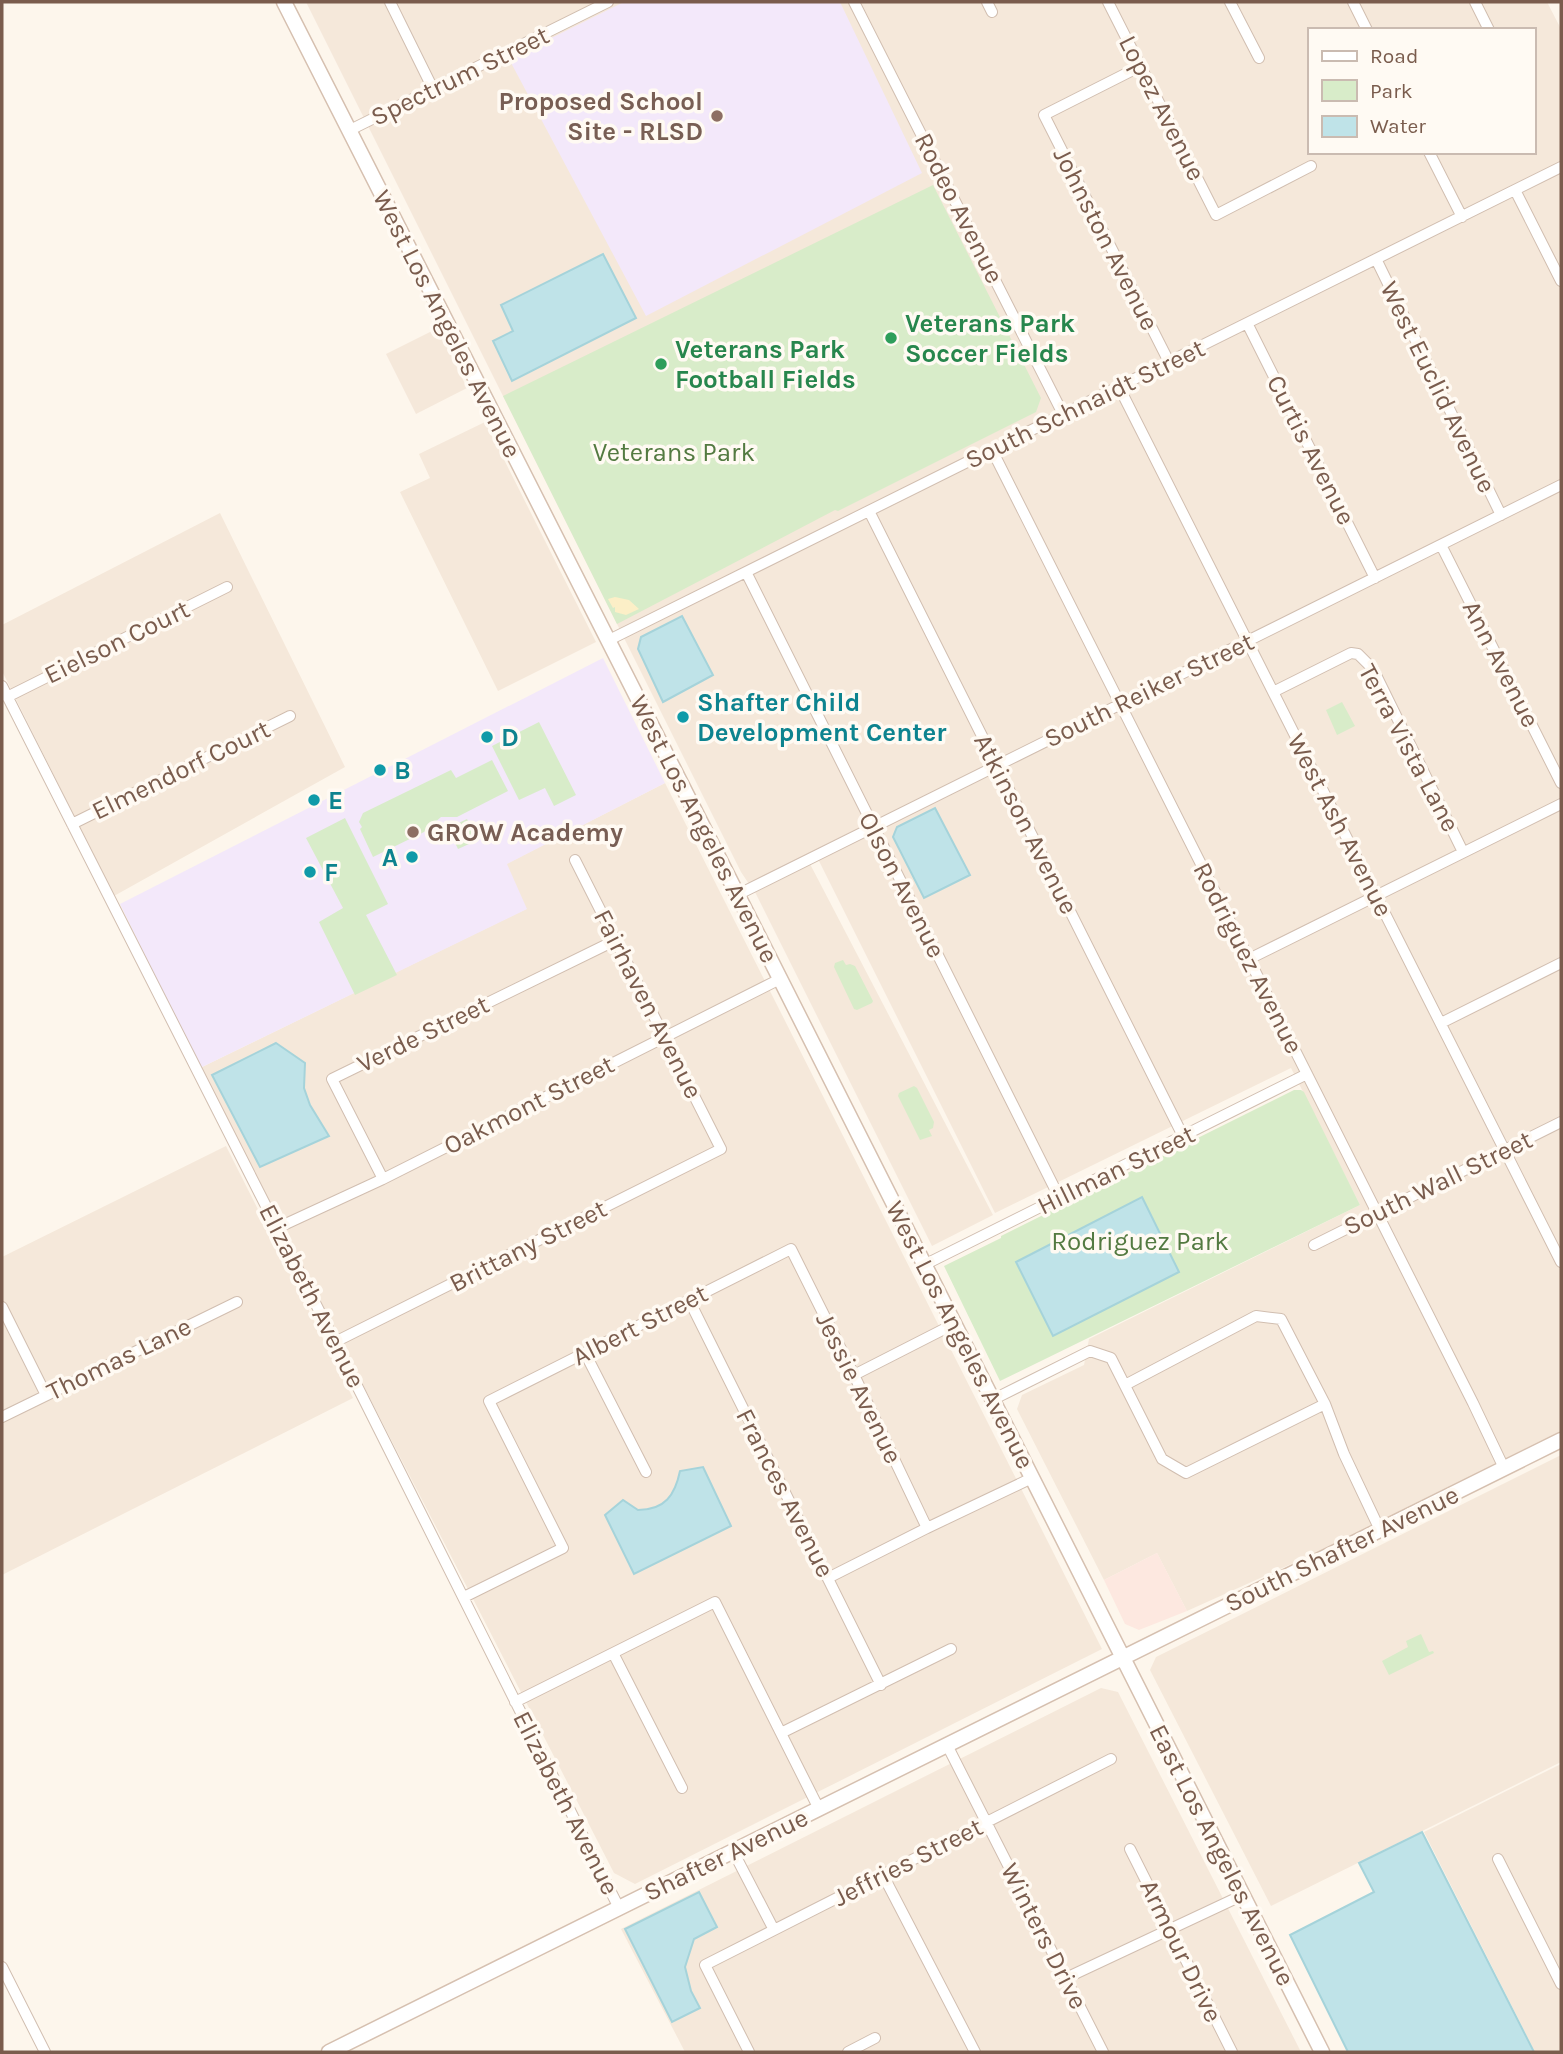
<svg xmlns="http://www.w3.org/2000/svg" width="1563" height="2054" font-family="Karla,sans-serif">
<rect width="100%" height="100%" fill="#fdf6ec"/>
<path fill="#f5e8da" fill-rule="evenodd" d="M306 2H1547L1561 29V1431L1504 1468 1187 1611 1157 1553 1104 1580 1017 1409 1022 1395 1084 1365 1089 1339 1360 1205 1291 1068 995 1213 818 859 753 890 741 872ZM1309 30H1533V152H1309Z
M438 328 467 388 416 414 386 354Z
M485 422 596 642 498 691 400 492 430 478 419 454Z
M220 513 345 767 114 896 2 671V625Z
M665 783 1102 1649 635 1884 614 1873 200 1068 526 909 506 864Z
M810 864 993 1215 932 1246 755 892Z
M226 1146 353 1398 2 1575V1257Z
M1561 1455V1762L1271 1906 1150 1670 1156 1657Z
M1101 1688 1118 1692 1301 2052H685L621 1929Z
M1561 1764V2052H1535L1424 1832Z"/>
<path fill="#fde8e0" d="M1157 1553 1187 1611 1139 1630 1125 1624 1104 1580Z"/>
<path fill="#f3e8fa" d="M624 2H840L922 173 646 316 509 59Z
M603 658 665 783 507 864 527 909 200 1068 120 904Z"/>
<path fill="#d8ecc9" d="M933 185 1041 398 1036 412 838 511 835 510 617 624 503 396Z
M1342 702 1355 726 1337 735 1326 710Z
M539 722 576 795 554 806 545 788 519 800 492 746Z
M492 760 508 791 457 817H441L424 832 373 857 360 829 362 827 359 822 363 813 451 770 456 778Z
M345 818 388 904 366 915 397 975 355 995 319 922 343 908 306 838Z
M467 819 478 840 458 849 448 828Z
M843 960 846 965 850 964 855 966 873 1001 872 1003 857 1010 854 1009 834 967 835 963Z
M914 1086 917 1088 934 1122 933 1128 929 1130 932 1136 920 1140 898 1096 899 1093Z
M1294 1090H1301L1304 1092 1360 1205 1000 1381 944 1266 1001 1238V1236Z
M1421 1634 1429 1652 1433 1651 1434 1653 1389 1675 1382 1661 1408 1647 1406 1641Z"/>
<path fill="#fcefc7" d="M615 597 629 600 639 609 626 615 615 612V607L613 608 608 599Z"/>
<path fill="#bfe3e8" stroke="#a5d3da" stroke-width="2" d="M603 254 636 318 512 381 493 341 513 331 501 305Z
M682 616 713 675 663 702 638 649 641 637Z
M935 808 970 875 924 898 893 837 897 827Z
M276 1043 305 1063 304 1088 310 1105 329 1136 260 1167 212 1075Z
M1142 1197 1179 1272 1053 1336 1016 1262Z
M703 1467 731 1526 634 1574 605 1515 623 1500 638 1510C665 1510 675 1495 680 1471Z
M1422 1832 1534 2052H1348L1290 1935 1374 1892 1359 1863Z
M699 1892 717 1927 694 1939 685 1967 691 1991 700 2008 672 2022 625 1929Z"/>
<g fill="none" stroke-linecap="round" stroke-linejoin="round">
<g stroke="#d1beb0" stroke-width="12">
<path id="street" d="M390 2 433 89
M854 2 1063 414
M987 2 992 12
M1108 2 1216 215 1311 166
M1230 2 1259 58
M1353 2 1367 30
M1475 2 1489 30
M1141 66 1044 115 1169 362
M348 131 608 2
M1429 152 1462 217
M1515 190 1561 281
M1376 259 1501 515
M1247 323 1375 578
M1119 387 1561 1262
M992 450 1473 1403 1504 1468
M869 511 1183 1136
M1441 545 1561 783
M746 572 1059 1197
M609 640 1561 167
M2 686 335 1342 619 1908
M1273 692 1351 653 1358 654 1373 669 1463 852
M7 697 227 587
M72 824 290 716
M737 895 1561 485
M1249 959 1561 804
M1441 1023 1561 963
M383 1179 332 1079 616 940
M277 1228 383 1179 780 979
M1314 1245 1561 1122
M924 1265 1307 1074
M689 1300 881 1685
M2 1307 46 1395
M335 1342 721 1149 575 860
M585 1353 646 1472
M854 1375 954 1324
M1125 1385 1256 1316 1281 1319 1325 1404 1344 1454 1380 1530
M992 1400 1090 1351 1111 1358 1162 1459 1186 1473 1325 1404
M2 1417 237 1302
M828 1578 927 1528 1032 1478
M464 1597 563 1548 489 1401 791 1249 854 1375 927 1528
M613 1653 682 1788
M515 1702 715 1602 819 1809
M781 1733 951 1649
M947 1745 1103 2052
M1130 1849 1232 2052
M733 1851 774 1930
M1498 1859 1561 1984
M883 1875 975 2052
M2 1967 45 2052
M1066 1978 1243 1895
M749 2052 705 1965 1111 1759
M848 2052 875 2038"/>
</g>
<g stroke="#d6c0b0" stroke-width="17">
<path id="secondary" d="M284 2 764 947 1322 2052
M329 2052 1561 1440"/>
</g>
<use href="#street" stroke="#fff" stroke-width="10"/>
<use href="#secondary" stroke="#fff" stroke-width="14"/>
</g>
<g fill="#8d6e63" stroke="#fffaf3" stroke-width="2.5">
<circle cx="717" cy="116" r="7"/>
<circle cx="413" cy="832" r="7"/>
</g>
<g fill="#2e9e5b" stroke="#fffaf3" stroke-width="2.5">
<circle cx="891" cy="338" r="7"/>
<circle cx="661" cy="364" r="7"/>
</g>
<g fill="#0f9aa8" stroke="#fffaf3" stroke-width="2.5">
<circle cx="683" cy="717" r="7"/>
<circle cx="487" cy="737" r="7"/>
<circle cx="380" cy="770" r="7"/>
<circle cx="314" cy="800" r="7"/>
<circle cx="412" cy="857" r="7"/>
<circle cx="310" cy="872" r="7"/>
</g>
<g text-anchor="middle" dominant-baseline="central" stroke-width="7" stroke-linejoin="round" paint-order="stroke">
<g font-size="26" fill="#7a5c4d" stroke="#fffaf3">
<text transform="translate(460 76) rotate(-26)">Spectrum Street</text>
<text transform="translate(1162 108) rotate(63)">Lopez Avenue</text>
<text transform="translate(959 208) rotate(63)">Rodeo Avenue</text>
<text transform="translate(1106 239) rotate(63)">Johnston Avenue</text>
<text transform="translate(447 324) rotate(63)">West Los Angeles Avenue</text>
<text transform="translate(1438 387) rotate(64)">West Euclid Avenue</text>
<text transform="translate(1085 404) rotate(-26)">South Schnaidt Street</text>
<text transform="translate(1311 450) rotate(63)">Curtis Avenue</text>
<text transform="translate(117 642) rotate(-26)">Eielson Court</text>
<text transform="translate(1501 664) rotate(63)">Ann Avenue</text>
<text transform="translate(1149 690) rotate(-26)">South Reiker Street</text>
<text transform="translate(1409 748) rotate(62)">Terra Vista Lane</text>
<text transform="translate(181 770) rotate(-26)">Elmendorf Court</text>
<text transform="translate(1026 824) rotate(63)">Atkinson Avenue</text>
<text transform="translate(1340 825) rotate(63)">West Ash Avenue</text>
<text transform="translate(704 829) rotate(63)">West Los Angeles Avenue</text>
<text transform="translate(902 885) rotate(63)">Olson Avenue</text>
<text transform="translate(1248 958) rotate(63)">Rodriguez Avenue</text>
<text transform="translate(648 1004) rotate(63)">Fairhaven Avenue</text>
<text transform="translate(423 1034) rotate(-26)">Verde Street</text>
<text transform="translate(529 1105) rotate(-27)">Oakmont Street</text>
<text transform="translate(1116 1170) rotate(-26)">Hillman Street</text>
<text transform="translate(1438 1183) rotate(-26)">South Wall Street</text>
<text transform="translate(528 1246) rotate(-27)">Brittany Street</text>
<text transform="translate(312 1296) rotate(63)">Elizabeth Avenue</text>
<text transform="translate(640 1325) rotate(-27)">Albert Street</text>
<text transform="translate(960 1335) rotate(63)">West Los Angeles Avenue</text>
<text transform="translate(119 1359) rotate(-26)">Thomas Lane</text>
<text transform="translate(859 1388) rotate(64)">Jessie Avenue</text>
<text transform="translate(785 1493) rotate(63)">Frances Avenue</text>
<text transform="translate(1342 1549) rotate(-26)">South Shafter Avenue</text>
<text transform="translate(566 1803) rotate(63)">Elizabeth Avenue</text>
<text transform="translate(726 1855) rotate(-26)">Shafter Avenue</text>
<text transform="translate(1222 1855) rotate(63)">East Los Angeles Avenue</text>
<text transform="translate(908 1862) rotate(-27)">Jeffries Street</text>
<text transform="translate(1044 1936) rotate(63)">Winters Drive</text>
<text transform="translate(1181 1951) rotate(64)">Armour Drive</text>
</g>
<g font-size="26" font-weight="bold" fill="#785e54" stroke="#fffaf3" text-anchor="end">
<text x="703" y="101">Proposed School<tspan x="703" dy="30">Site - RLSD</tspan></text>
<text x="427" y="832" text-anchor="start">GROW Academy</text>
</g>
<g font-size="26" font-weight="bold" fill="#27864d" stroke="#fffaf3" text-anchor="start">
<text x="905" y="323">Veterans Park<tspan x="905" dy="30">Soccer Fields</tspan></text>
<text x="675" y="349">Veterans Park<tspan x="675" dy="30">Football Fields</tspan></text>
</g>
<g font-size="26" fill="#537a41" stroke="#fffaf3">
<text x="674" y="452">Veterans Park</text>
<text x="1140" y="1241">Rodriguez Park</text>
</g>
<g font-size="26" font-weight="bold" fill="#0d838f" stroke="#fffaf3" text-anchor="start">
<text x="697" y="702">Shafter Child<tspan x="697" dy="30">Development Center</tspan></text>
<text x="501" y="737">D</text>
<text x="394" y="770">B</text>
<text x="328" y="800">E</text>
<text x="398" y="857" text-anchor="end">A</text>
<text x="324" y="872">F</text>
</g>
</g>
<rect width="1563" height="2054" fill="none" stroke="#7a5c4d" stroke-width="7"/>
<rect x="1308" y="28" width="228" height="126" fill="#fffaf3" stroke="#cabbb1" stroke-width="2"/>
<rect x="1322" y="51" width="35" height="10" fill="#ffffff" stroke="#cabbb1" stroke-width="2"/>
<text x="1370" y="63" font-size="21" fill="#7a5c4d">Road</text>
<rect x="1322" y="80" width="35" height="21" fill="#d8ecc9" stroke="#cabbb1" stroke-width="2"/>
<text x="1370" y="98" font-size="21" fill="#7a5c4d">Park</text>
<rect x="1322" y="116" width="35" height="21" fill="#bfe3e8" stroke="#cabbb1" stroke-width="2"/>
<text x="1370" y="133" font-size="21" fill="#7a5c4d">Water</text>
</svg>
